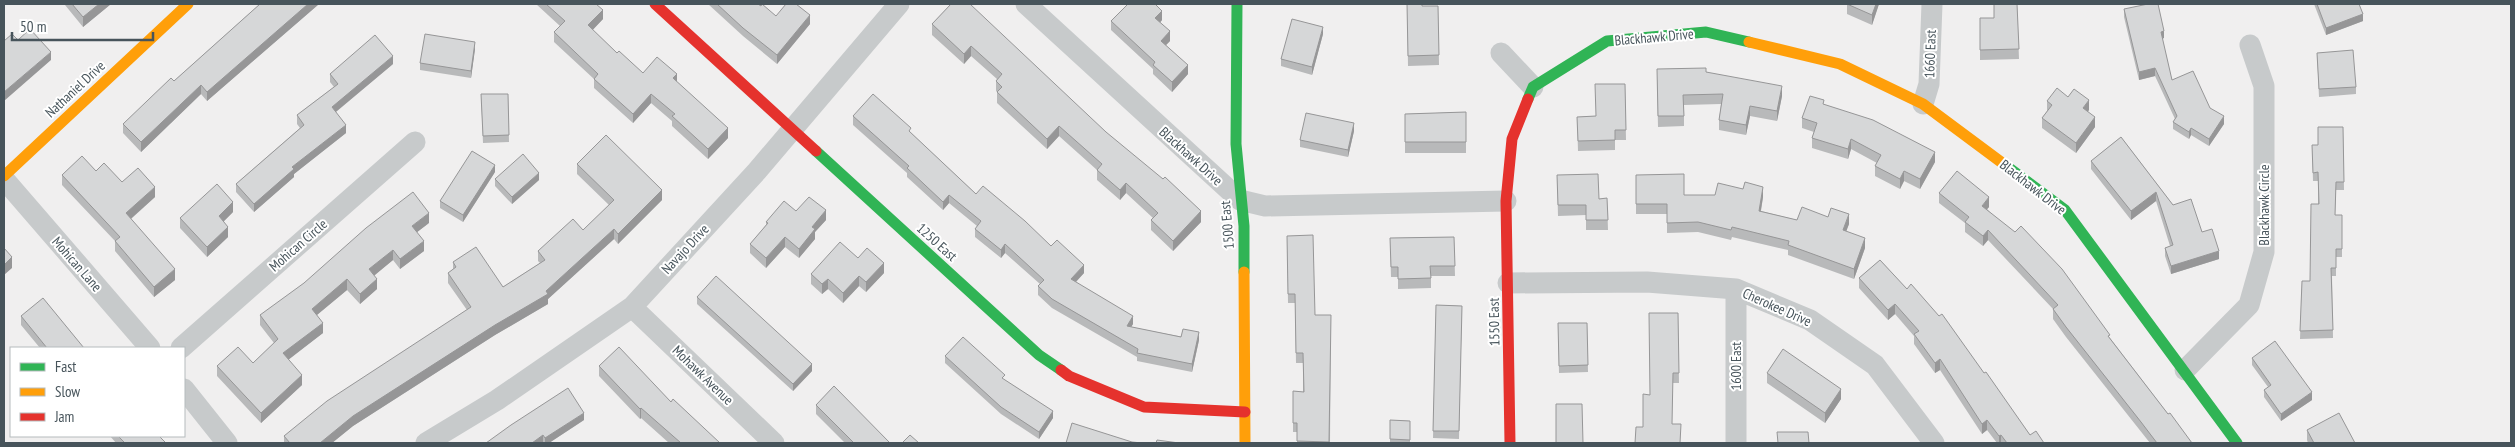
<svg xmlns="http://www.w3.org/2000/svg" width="2515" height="447" font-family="'PT Sans Narrow',sans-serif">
<rect width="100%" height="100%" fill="#f0efef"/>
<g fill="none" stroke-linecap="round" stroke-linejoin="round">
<path stroke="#c7cacb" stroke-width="21" d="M1026 4 1240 200 1265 206 1506 201
M1501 53 1533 87
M1923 104 1929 84 1932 4
M4 179 150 348
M1508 283 1647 282 1736 289 1810 320 1875 365 1934 443
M1736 289V443
M632 307 774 443
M181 348 415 142
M2185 370 2249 305 2264 252V86L2250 45
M184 389 227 443
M426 443 497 400 632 307 757 171 899 4"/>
<path stroke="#30b455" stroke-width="11" d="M1237 4 1236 144 1244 226V272
M1528 99 1533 87 1607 41 1706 32 1749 42
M816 151 1039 355 1061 370
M2005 165 2065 210 2237 443"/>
<path stroke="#ff9f0a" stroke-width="11" d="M1749 42 1840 64 1923 104 2005 165
M4 176 188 4
M1244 272 1245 443"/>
<path stroke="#e5322d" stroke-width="11" d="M655 4 816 151
M1061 370 1069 376 1144 407 1245 412
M1510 443 1506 201 1512 139 1528 99"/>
</g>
<path fill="#b8b9ba" d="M65 4H111L83 27 65 5Z
M260 4H319L207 101 201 94 141 152 123 133V124L174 81Z
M536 4H596L603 19 592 30 617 53 643 73 677 82 728 138 708 159 672 126V121L651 103 633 123 594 88V79L554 42V32L560 26Z
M708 4H758L776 16 810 24 777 64 743 36Z
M951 4 1201 222 1173 251 1151 230V220L1153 218 1126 193 1120 200 1097 180V170L1059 136 1047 149 997 103V92L996 91V81L997 79 971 56 964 64 932 35V24Z
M1407 4 1422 6H1438L1439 65 1408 66Z
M1847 4H1879L1872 25 1847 14Z
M2017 4 2019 59 1980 60V18H1994Z
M2314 4H2359L2363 21 2326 35Z
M2124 9 2164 38 2162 39 2172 80 2210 108 2224 124 2209 146 2191 135 2189 139 2173 129V122L2175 119 2155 76 2139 80 2124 17Z
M1162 20 1160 23 1170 41 1166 45 1188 74 1172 92 1153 74V69L1111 30V21Z
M1323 34 1312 75 1281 66V59Z
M475 49 471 78 420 70V63Z
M2317 53 2356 87V94L2319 97Z
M393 64 336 112 346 133 294 174V177L254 212 236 192V184L300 128 297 124V115L334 87 330 82V74Z
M1706 72 1782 96 1777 121 1750 116 1746 135 1719 130V120L1721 104 1684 105V126L1658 127 1657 80Z
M1625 84 1626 140H1615V150L1578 151 1577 117 1596 116Z
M481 94H508L509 142 483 143Z
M2068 97 2089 110 2088 111 2095 127 2076 153 2042 128V118L2047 111V101Z
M1824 105 1935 162 1920 189 1904 181 1900 189 1875 176V166L1877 163 1851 149 1848 159 1812 148V138L1814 132 1802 128V118Z
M1466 112V153H1405V114Z
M853 116 911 133 976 194 1051 246 1084 273 1076 282 1133 324 1131 327 1199 340 1192 372 1137 361V357L1052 308 1038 295V286L1040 284 1005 253 1001 258 975 237V229L977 226 949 203 943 210 907 177V173L853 125Z
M2343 127 2344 190H2336L2335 215H2342V257H2336V276H2332L2333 338 2300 339 2302 281H2310L2318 204V181H2313L2312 145H2318Z
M1354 131 1348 157 1300 147V140Z
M2121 137 2173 205 2202 232 2219 259 2171 274 2165 256V248L2170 246 2156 201 2131 220 2091 169V161Z
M577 164 662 200 618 244 614 239 548 299V304L495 335 353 426 332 443H284V436L467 310 448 283V273L453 269V262L503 287 540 263 538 261V251L583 230 609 205 577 174Z
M495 172 463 222 440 208V201Z
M62 175 122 182 155 197 131 219 175 280 154 297 115 251V241L62 185Z
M1557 175 1599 199 1607 198 1608 230H1586V215L1558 216Z
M1636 175 1684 195 1763 197 1761 211 1797 220 1849 224 1846 231 1865 248 1854 279 1788 255V250L1732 237 1731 240 1698 232 1667 233V214H1636Z
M495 179 539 180 512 204 495 186Z
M1939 193 1989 207 1987 209 2110 338 2168 414 2192 443H2150L2066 337 2053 319V309L1988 240 1983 246 1965 232V223L1939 203Z
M796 211 826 220 815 232V239L799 258 785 247 766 268 750 253V244L766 225V222Z
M233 212 224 221 228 237 207 257 180 228V218Z
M429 223 417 232 424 251 400 269 393 260 374 275 377 289 360 304 347 290 317 315 323 333 288 359 302 385 261 423 217 376V366L253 363 274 343 260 325V315Z
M1287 236 1315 315H1331L1330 443H1297V432H1293V391L1303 392V363H1296L1295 303H1288Z
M1454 237 1455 276H1431V288L1398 289V277H1391L1390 238Z
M858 258 884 273 866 292 859 286 843 303 828 289 822 294 811 284V274Z
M1880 260 1984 373 2030 435 2044 443H1997L1987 430 1982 434 1940 370 1935 373 1914 344V336L1895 314 1888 320 1859 288V278Z
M697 297 812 371 793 391 697 304Z
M1436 305 1462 306 1459 439 1433 438Z
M1678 313 1679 383H1673L1650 395Z
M21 316 84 348H40L21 325Z
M1558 323H1587L1588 372 1559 373Z
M945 356 1005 380 1053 418 1039 439 1001 414 945 363Z
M2252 358 2312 400 2281 421 2264 397V390L2268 387 2252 365Z
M599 366 671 402 720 443H669L641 418 640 419 599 376Z
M1767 373 1841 399 1825 423 1767 383Z
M816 405 890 443H845L816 414Z
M584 420 549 443H544L543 442 486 443Z
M1390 420 1410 421V443H1390Z
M2307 430 2355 443H2308L2307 440Z
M110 436H159L166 443H116Z"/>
<path fill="#969697" d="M99 4H111L83 27V17Z
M308 4H319L207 101V92Z
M1876 4H1879L1872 25V15Z
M603 10V19L588 35V25Z
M1162 11V20L1155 28V18Z
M2363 14V21L2326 35V28Z
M810 15V24L777 64V55Z
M1323 27V34L1312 75V67Z
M1170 31V41L1161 50V41Z
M2164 31V38L2161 39V32Z
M475 42V49L471 78V71Z
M971 46V56L964 64V54Z
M51 52V60L4 101V92Z
M393 56V64L332 115V107Z
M1188 65V74L1172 92V82Z
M2155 68V76L2139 80V72Z
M677 74V84L673 78Z
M201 85V94L141 152V142Z
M1782 86V96L1777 121V111Z
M651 94V103L633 123V114Z
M2089 100V110L2083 118V108Z
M1750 106V116L1746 135V125Z
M2224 116V124L2209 146V139Z
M2095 117V127L2076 153V143Z
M1354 123V131L1348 157V150Z
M346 125V133L294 174V177L254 212V204L292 167Z
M1059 126V136L1047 149V139Z
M728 128V138L708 159V149Z
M2191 128V135L2189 139V132Z
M1851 139V149L1848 159V149Z
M1935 152V162L1920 189V179Z
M495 165V172L463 222V215Z
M1904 171V181L1900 189V179Z
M539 173V180L512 204V197Z
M1126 183V193L1120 200V190Z
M155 187V197L126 223V213Z
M1763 187V197L1759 221V211Z
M662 190V200L618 244V234Z
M2156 192V201L2131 220V211Z
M949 195V203L943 210V202Z
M1989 197V207L1982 215V206Z
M233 202V212L219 226V216Z
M826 210V220L815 232V239L799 258V249L812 227Z
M1201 211V222L1173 251V241Z
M429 213V223L412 236V226Z
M1849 214V224L1843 240V230Z
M228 227V237L207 257V247Z
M614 229V239L548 299V304L495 335 353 426 332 443H320L353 416 546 291Z
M1988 230V240L1983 246V236Z
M785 237V247L766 268V258Z
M1865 238V248L1854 279V269Z
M424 241V251L400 269V259Z
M1005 244V253L1001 258V250Z
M393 250V260L369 280V269Z
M2219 251V259L2171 274V266Z
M12 257V268L4 275V265Z
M884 263V273L866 292V282Z
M1084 265V273L1071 287V279Z
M175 269V280L154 297V287Z
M859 276V286L843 303V293Z
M347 279V290L312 319V309Z
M377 279V289L360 304V294Z
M828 279V289L822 294V284Z
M1895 304V314L1888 320V310Z
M1133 316V324L1127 334V326Z
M323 323V333L283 364V353Z
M1199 332V340L1192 372V364Z
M1940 359V370L1935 373V363Z
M812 364V371L793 391V384Z
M302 375V385L261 423V413Z
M1841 389V399L1825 423V413Z
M2312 392V400L2281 421V414Z
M641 408V418L640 419V409Z
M1053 411V418L1039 439V432Z
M584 413V420L549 443H545V438Z
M1987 420V430L1982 434V424Z
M543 435V442L541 443H532Z
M2001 435V443H1999V436Z"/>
<path fill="#d6d7d8" stroke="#969697" d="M72 4H99L83 17Z
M260 4H308L207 92 201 85 141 142 123 124 171 78 174 81Z
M546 4H596L603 10 588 25 617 53 619 51 643 73 657 57 677 74 673 78 728 128 708 149 672 116 675 114 651 94 633 114 594 79 598 74 554 32 565 21Z
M717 4H758L761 6 762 4 776 16 786 4H796L810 15 777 55 743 28Z
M951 4H970L1106 132 1163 179 1165 177 1201 211 1173 241 1151 220 1158 213 1126 183 1120 190 1097 170 1102 164 1059 126 1047 139 997 92 1002 87 996 81 1002 74 971 46 964 54 932 24Z
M1128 4H1155L1162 11 1155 18 1170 31 1161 41 1188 65 1172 82 1153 65 1155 62 1111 21Z
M1407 4H1422V6H1438L1439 55 1408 56Z
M1847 4H1876L1872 15Z
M1994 4H2017L2019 49 1980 50V18H1994Z
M2148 4H2158L2164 31 2161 32 2172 80 2193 71 2210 108 2224 116 2209 139 2191 128 2189 132 2173 122 2177 116 2155 68 2139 72 2124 9Z
M2317 4H2359L2363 14 2326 28Z
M1292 19 1323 27 1312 67 1281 59Z
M30 29 51 52 4 92V41L12 34 18 40Z
M425 34 475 42 471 71 420 63Z
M375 35 393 56 332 107 346 125 292 167 294 169 254 204 236 184 304 125 297 115 338 84 330 74Z
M2353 50 2356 87 2319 89 2317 53Z
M1706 68V72L1782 86 1777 111 1750 106 1746 125 1719 120 1723 94 1683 95 1684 116H1658L1657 69Z
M1595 84H1625L1626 130H1615V140L1578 141 1577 117 1596 116Z
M2057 88 2068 97 2074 89 2089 100 2083 108 2095 117 2076 143 2042 118 2052 105 2047 101Z
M481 94H508L509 135 483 136Z
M873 94 911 128 909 131 976 194 983 186 1025 221 1051 246 1057 240 1084 265 1071 279 1133 316 1127 326 1181 337 1183 329 1199 332 1192 364 1137 353 1138 349 1052 299 1038 286 1044 280 1005 244 1001 250 975 229 981 221 949 195 943 202 907 168 909 166 853 116Z
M1810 96 1824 100 1823 104 1873 120 1935 152 1920 179 1904 171 1900 179 1875 166 1881 155 1851 139 1848 149 1812 138 1817 123 1802 118Z
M1466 112V142H1405V114Z
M1306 113 1354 123 1348 150 1300 140Z
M2318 127H2343L2344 182H2336L2335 215H2342V249H2336V268H2331L2333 330 2300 331 2302 281H2310L2311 204H2319L2318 172 2313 173 2312 145H2318Z
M606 135 662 190 618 234 614 229 546 291 548 294 495 325 353 416 320 443H290L284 436 327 401 471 307 448 273 456 267 453 262 476 247 503 287 545 260 538 251 573 219 583 230 614 200 577 164Z
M2121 137 2173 205 2191 199 2202 232 2212 229 2219 251 2171 266 2165 248 2173 245 2156 192 2131 211 2091 161Z
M472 151 495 165 463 215 440 201Z
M523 154 539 173 512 197 495 179Z
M82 156 96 171 104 163 122 182 138 168 155 187 126 213 175 269 154 287 115 241 120 237 62 175Z
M1957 171 1989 197 1982 206 2015 232 2021 226 2062 269 2110 335 2108 336 2168 414 2170 413 2192 443H2157L2141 422 2066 327 2053 309 2058 305 1988 230 1983 236 1965 222 1969 217 1939 193Z
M1598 174 1599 199 1607 198 1608 220H1586V205H1558L1557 175Z
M1684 174V195H1715L1718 183 1743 189 1745 182 1763 187 1759 211 1797 220 1802 207 1828 217 1831 208 1849 214 1843 230 1865 238 1854 269 1788 245 1789 241 1732 227 1731 230 1698 222 1667 223V204H1636V175Z
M217 184 233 202 219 216 228 227 207 247 180 218Z
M413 192 429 213 412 226 424 241 400 259 393 250 369 269 377 279 360 294 347 279 312 309 323 323 283 353 302 375 261 413 217 366 238 347 253 363 278 339 260 315 304 283 366 228Z
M809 197 826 210 812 227 815 229 799 249 785 237 766 258 750 244 768 223 766 222 784 201 796 211Z
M1313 235 1315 315H1331L1329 442 1297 441V423H1293V391L1304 392 1303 353H1296L1295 294H1288L1287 236Z
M1454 237 1455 266H1430L1431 278 1398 279V267H1391L1390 238Z
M840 242 858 258 867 248 884 263 866 282 859 276 843 293 828 279 822 284 811 274Z
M4 248 12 257 4 265Z
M1880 260 1907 289 1911 284 1939 316 1942 314 1984 373 1986 372 2030 435 2036 431 2044 443H2007L2001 435 1999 436 1987 420 1982 424 1940 359 1935 363 1914 334 1919 331 1895 304 1888 310 1859 278Z
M716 276 812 364 793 384 697 297Z
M43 298 84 348H47L21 316Z
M1436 305 1462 306 1459 431H1433Z
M1649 313H1678L1679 373H1673L1672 424H1681L1680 443H1635L1636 427H1643V394L1650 395Z
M1558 323H1587L1588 365 1559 366Z
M963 337 1005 375 1002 378 1053 411 1039 432 1001 407 945 356Z
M2275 341 2312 392 2281 414 2264 390 2271 385 2252 358Z
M619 347 671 402 673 399 720 443H681L641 408 640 409 599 366Z
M1783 349 1841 389 1825 413 1767 373Z
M834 386 890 443H854L816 405Z
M568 388 584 413 545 438 543 435 532 443H486L511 425Z
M1556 404H1582L1583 443H1556Z
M2339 413 2355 443H2314L2307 430Z
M1390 420 1410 421V440L1390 439Z
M1072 423 1132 442 1142 443H1066Z
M1777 432H1808L1809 443H1778Z
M910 435 919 443H902Z
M118 436H159L166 443H125Z
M1157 440 1179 443H1156Z"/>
<g text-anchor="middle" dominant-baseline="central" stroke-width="4" stroke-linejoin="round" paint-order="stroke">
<g font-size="14" fill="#47545b" stroke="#fff">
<text transform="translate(1654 37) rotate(-5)">Blackhawk Drive</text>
<text transform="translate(1930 54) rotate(-88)">1660 East</text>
<text transform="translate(75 89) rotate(-43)">Nathaniel Drive</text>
<text transform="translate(1191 156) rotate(42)">Blackhawk Drive</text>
<text transform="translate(2033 187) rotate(38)">Blackhawk Drive</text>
<text transform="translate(2264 205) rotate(-90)">Blackhawk Circle</text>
<text transform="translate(1227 225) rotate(-95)">1500 East</text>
<text transform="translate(937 242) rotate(42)">1250 East</text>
<text transform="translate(298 245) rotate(-41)">Mohican Circle</text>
<text transform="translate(685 249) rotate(-47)">Navajo Drive</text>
<text transform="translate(77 264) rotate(49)">Mohican Lane</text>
<text transform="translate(1777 307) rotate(24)">Cherokee Drive</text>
<text transform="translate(1494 322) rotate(-91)">1550 East</text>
<text transform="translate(1736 366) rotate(-90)">1600 East</text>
<text transform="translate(703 375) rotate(44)">Mohawk Avenue</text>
</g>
</g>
<rect width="2515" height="447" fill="none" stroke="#47545b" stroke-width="10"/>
<rect x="10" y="347" width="175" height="90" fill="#ffffff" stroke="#b5bbbd"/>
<rect x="20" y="363" width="25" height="8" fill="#30b455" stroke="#b5bbbd"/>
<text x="55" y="372" font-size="15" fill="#47545b">Fast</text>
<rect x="20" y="388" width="25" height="8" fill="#ff9f0a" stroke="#b5bbbd"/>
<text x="55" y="397" font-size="15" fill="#47545b">Slow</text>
<rect x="20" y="413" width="25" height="8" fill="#e5322d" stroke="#b5bbbd"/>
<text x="55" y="422" font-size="15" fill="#47545b">Jam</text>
<path d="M12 32v8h141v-8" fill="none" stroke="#47545b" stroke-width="2.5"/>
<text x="20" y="32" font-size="15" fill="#47545b" stroke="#ffffff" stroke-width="4" paint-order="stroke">50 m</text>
</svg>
